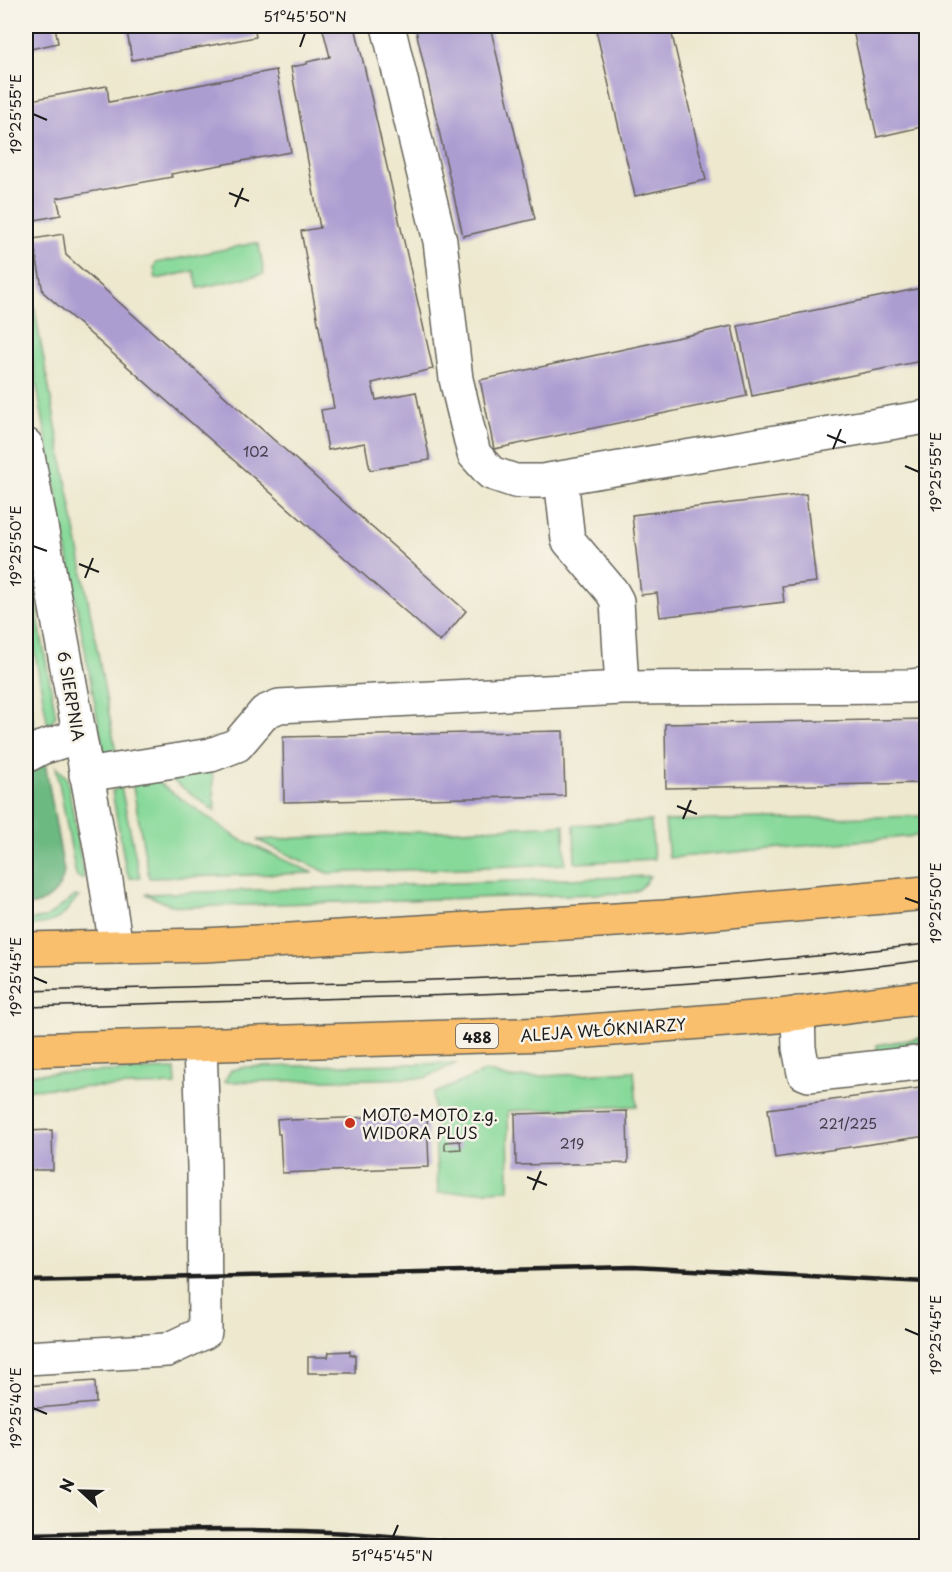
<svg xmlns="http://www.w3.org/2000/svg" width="952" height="1572" font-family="'Playpen Sans',sans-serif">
<rect width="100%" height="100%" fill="#f7f3e8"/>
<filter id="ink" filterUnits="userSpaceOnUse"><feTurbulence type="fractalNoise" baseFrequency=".0167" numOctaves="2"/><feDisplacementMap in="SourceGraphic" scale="12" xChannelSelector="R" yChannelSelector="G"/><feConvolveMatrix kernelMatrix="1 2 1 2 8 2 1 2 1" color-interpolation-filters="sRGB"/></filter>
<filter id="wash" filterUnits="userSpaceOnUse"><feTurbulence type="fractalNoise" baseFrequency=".008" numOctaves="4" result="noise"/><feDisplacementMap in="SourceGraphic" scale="24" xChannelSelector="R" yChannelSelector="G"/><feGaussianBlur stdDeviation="1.35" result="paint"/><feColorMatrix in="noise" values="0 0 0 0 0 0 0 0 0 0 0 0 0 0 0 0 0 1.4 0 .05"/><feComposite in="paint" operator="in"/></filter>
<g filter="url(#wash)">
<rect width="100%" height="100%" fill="#ede8ce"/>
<path fill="#87d99a" stroke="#527a5b" stroke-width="1.5" d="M255 243 259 245 264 274 198 288 194 271 156 279 154 267 156 263Z
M26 263 116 752 104 754 26 327Z
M26 552 56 716 48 726 26 604Z
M26 677 35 733 26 738Z
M56 766 67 778 84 878 81 879 76 875Z
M212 768 215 811 159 771Z
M146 774 239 839 313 873 149 878 132 782Z
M121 787 140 878H130L126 870 112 791Z
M926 816V835L669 858 665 821Z
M651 821 654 859 575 863 574 825Z
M564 825 565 864 328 873 257 840Z
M650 876C644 885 640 892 628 893L184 907 168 904 145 894Z
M75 896 79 897C72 902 69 909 63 915 52 924 39 925 26 925V920L46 918Z
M926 1037V1050L878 1056 877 1045Z
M457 1063 425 1078 224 1082 231 1070 246 1067Z
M175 1069 176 1085 26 1089V1074Z
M486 1071 509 1078 634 1071 637 1106 508 1111 509 1190 438 1193 433 1094Z"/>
<path fill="#6db982" stroke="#446a4f" stroke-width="1.5" d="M45 762 64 872C61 892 46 905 26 906V769Z"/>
<g id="blocks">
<path fill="#ac9dd1" d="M26 26H55L58 43 26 50Z
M126 26H254L256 37 132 60Z
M322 26H355L433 369 372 383 376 400 416 392 430 460 370 470 365 443 328 450 321 410 334 408 301 231 320 228 291 67 307 64V62L330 57Z
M415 26H490L535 219 463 236Z
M595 26H670L706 180 635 196Z
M852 26H926V126L877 137Z
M276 70 291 152 171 174 172 177 57 198 61 215 30 221 26 199V78L31 100 107 86 109 102Z
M63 234 66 255 466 611 440 642 43 292 33 239Z
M926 287V360L752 396 738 326Z
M732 326 747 396 494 449 480 380Z
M806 494 816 582 782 586 784 602 660 617 657 593 641 595 632 515Z
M926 719V783L666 788 665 724Z
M563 731 565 796 284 802 283 737Z
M926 1087V1136L775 1158 768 1109Z
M627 1111 628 1163 516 1165 515 1114Z
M427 1115 429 1167 282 1173 280 1134H278L277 1119 290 1118V1120Z
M52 1130 53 1170H26V1131Z
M460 1141 461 1149 445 1150V1142Z
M350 1351V1355H355V1373H308V1357H328L329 1352Z
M95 1381 96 1403 26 1409V1386Z"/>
</g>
</g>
<g filter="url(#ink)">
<use href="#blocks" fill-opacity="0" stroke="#65635a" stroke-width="1.5"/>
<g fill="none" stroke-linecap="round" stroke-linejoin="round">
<g stroke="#65635a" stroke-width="36">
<path id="minor" d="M388 26 440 241 456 379 474 454 491 473 515 481H542L926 417
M26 445 104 868 116 947
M561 478 568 540 612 592 617 601 622 688
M26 756 41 748 79 736
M86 775 211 755 237 745 265 712 279 706 622 688 910 686 926 684
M798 1013 799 1048 804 1073 809 1075 926 1062
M26 1358 167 1350 205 1332 204 1166 200 1045"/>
</g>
<g stroke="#65635a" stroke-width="36">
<path id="major" d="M26 949 205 945 290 940 665 917 926 893
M26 1050 551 1034 778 1016 926 997"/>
</g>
<use href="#minor" stroke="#fff" stroke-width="33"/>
<use href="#major" stroke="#f9bf6d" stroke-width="33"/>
<path stroke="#1c1c1c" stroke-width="1.5" d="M26 991C326 983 628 981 926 944
M26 1007C134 1004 243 1001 352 998 544 993 736 985 926 960"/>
<path stroke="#1c1c1c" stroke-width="4.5" d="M26 1281 633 1267 926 1282
M26 1534C118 1532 211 1528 304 1531 367 1533 429 1539 491 1546"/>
</g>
</g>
<path fill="none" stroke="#1c1c1c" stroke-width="2" d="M300 47 305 33M33 114 47 120M229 193 249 201M235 207 243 188M827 435 846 443M833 449 841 429M905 466 919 472M33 546 47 551M79 564 99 572M85 578 93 558M677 806 697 814M683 819 691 800M905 898 919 903M33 977 47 983M527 1177 547 1185M533 1190 541 1171M905 1329 919 1335M33 1408 47 1414M392 1539 398 1525"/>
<circle fill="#c8321e" stroke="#f7f3e8" stroke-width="2" cx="350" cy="1123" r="6"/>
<g text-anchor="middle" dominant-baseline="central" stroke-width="5" stroke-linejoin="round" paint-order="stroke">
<g font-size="14" fill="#403c49">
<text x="256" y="451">102</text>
<text x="848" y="1123">221/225</text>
<text x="572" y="1143">219</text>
</g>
<rect fill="#f7f3e8" stroke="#5e5c59" stroke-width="1.5" x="456" y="1024" width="42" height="24" rx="4.5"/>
<g font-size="15" font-weight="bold" fill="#1c1c1c">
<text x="477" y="1036">488</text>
</g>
<g font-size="16" fill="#1c1c1c" stroke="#f7f3e8">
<text transform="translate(72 696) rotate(80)">6 SIERPNIA</text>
<text transform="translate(603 1029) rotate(-4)">ALEJA WŁÓKNIARZY</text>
</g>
<g font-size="16" fill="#1c1c1c" stroke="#f7f3e8" text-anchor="start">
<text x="362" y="1114">MOTO-MOTO z.g.<tspan x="362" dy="18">WIDORA PLUS</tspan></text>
</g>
</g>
<rect width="952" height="1572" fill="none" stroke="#f7f3e8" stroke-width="66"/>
<g transform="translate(81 1491) rotate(292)" stroke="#f7f3e8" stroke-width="4.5" paint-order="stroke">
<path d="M0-4.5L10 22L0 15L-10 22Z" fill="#1c1c1c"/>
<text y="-9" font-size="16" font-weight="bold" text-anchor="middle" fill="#1c1c1c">N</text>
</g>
<rect x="33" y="33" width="886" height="1506" fill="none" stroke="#1c1c1c" stroke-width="2"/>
<g font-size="15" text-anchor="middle" fill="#1c1c1c">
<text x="305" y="22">51°45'50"N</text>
<text transform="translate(16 114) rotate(-90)" y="5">19°25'55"E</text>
<text transform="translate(936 472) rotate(-90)" y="5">19°25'55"E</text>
<text transform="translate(16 546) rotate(-90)" y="5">19°25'50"E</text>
<text transform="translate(936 903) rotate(-90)" y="5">19°25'50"E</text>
<text transform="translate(16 977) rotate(-90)" y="5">19°25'45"E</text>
<text transform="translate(936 1335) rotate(-90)" y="5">19°25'45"E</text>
<text transform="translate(16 1408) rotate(-90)" y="5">19°25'40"E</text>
<text x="392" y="1561">51°45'45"N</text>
</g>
</svg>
